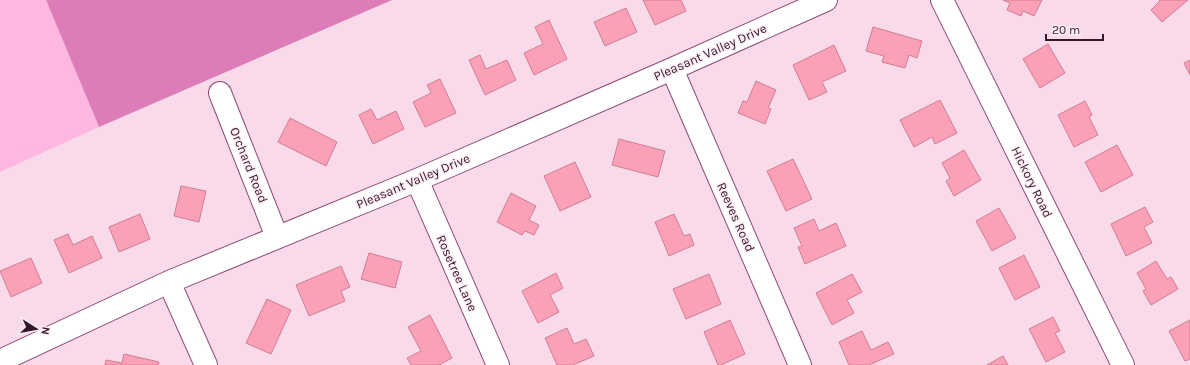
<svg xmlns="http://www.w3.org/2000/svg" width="1190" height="365" font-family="Karla,sans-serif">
<rect width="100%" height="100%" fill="#f9daeb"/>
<path fill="#feb7e0" d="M0 0H46L99 127 0 172Z"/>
<path fill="#dd7db8" d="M46 0H392L99 127Z"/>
<path fill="#fba1b7" stroke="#cf7e92" d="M643 0H681L686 11 655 25Z
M1003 0H1042L1034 16 1023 11 1021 16 1007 10 1010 3Z
M1159 0H1188L1162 22 1151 10 1160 1Z
M626 8 637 32 605 46 594 22Z
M549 20 567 59 534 75 524 53 543 44 535 27Z
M873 27 922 41 917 58 909 55 905 68 882 62 884 56 866 51Z
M1048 44 1065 73 1040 88 1023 59Z
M834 45 846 71 822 82 827 92 809 100 793 65Z
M480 55 486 69 507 60 516 80 485 95 469 60Z
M1190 60V75L1184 63Z
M440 79 456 113 425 127 413 102 431 93 427 85Z
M756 81 776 90 768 108 771 109 765 124 738 113 743 101 747 102Z
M940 100 957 133 935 144 932 137 914 147 900 120Z
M1085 101 1092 115 1089 117 1098 135 1074 147 1058 115Z
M371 109 377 120 396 111 404 129 373 144 359 115Z
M290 118 337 142 326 166 278 142Z
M619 139 665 151 658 177 612 165Z
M1117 145 1133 175 1101 192 1085 162Z
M964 150 981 180 954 196 946 181 950 178 942 163Z
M793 159 812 199 786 211 767 171Z
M575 162 591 197 560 211 544 176Z
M181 186 206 191 199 222 174 216Z
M511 193 536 206 529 220 539 225 534 235 525 231 522 235 497 222Z
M1145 207 1153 222 1144 227 1152 243 1126 256 1111 224Z
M999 208 1016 238 992 251 976 221Z
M140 214 150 239 119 252 109 227Z
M674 214 684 236 690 234 694 245 669 256 655 222Z
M814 219 819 231 836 223 846 246 805 264 798 247 802 246 794 228Z
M68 234 73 245 92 236 102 258 69 273 54 240Z
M369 253 402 262 395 288 361 279Z
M1024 255 1040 287 1015 300 999 268Z
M31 258 42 283 11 297 0 271Z
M1156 261 1167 279 1171 277 1178 289 1151 305 1143 291 1146 289 1137 273Z
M341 266 350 287 341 291 345 301 309 316 296 285Z
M556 273 563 288 550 295 559 312 538 323 522 291Z
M709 274 721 304 686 319 673 289Z
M852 274 862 292 847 300 854 313 832 325 816 293Z
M267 299 291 310 271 354 246 343Z
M430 315 452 358 439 365H411L407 358 421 351 408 327Z
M1053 317 1060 331 1055 333 1065 352 1046 362 1029 329Z
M730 320 745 354 721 365H718L704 332Z
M1190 320V359L1185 361 1169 331Z
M567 328 574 344 586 339 594 356 573 365H557L545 338Z
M862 331 871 350 888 342 894 354 869 365H849L839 342Z
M124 354 159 362 158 365H105L106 360 122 363Z
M1003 356 1008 365H987Z"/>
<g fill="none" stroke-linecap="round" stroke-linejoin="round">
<g stroke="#8d4b74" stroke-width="24">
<path id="minor" d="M942 0 1123 365
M672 69 800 365
M220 93 277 237
M417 180 498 365
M169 282 206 365
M0 361 169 282 417 180 672 69 826 0"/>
</g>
<use href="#minor" stroke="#fff" stroke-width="22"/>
</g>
<g text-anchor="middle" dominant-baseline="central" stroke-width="3" stroke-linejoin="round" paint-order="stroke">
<g font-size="13" fill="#341829" stroke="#fcecf5">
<text transform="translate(710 52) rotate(-24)">Pleasant Valley Drive</text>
<text transform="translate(249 165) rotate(68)">Orchard Road</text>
<text transform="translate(413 181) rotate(-23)">Pleasant Valley Drive</text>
<text transform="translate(1032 182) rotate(64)">Hickory Road</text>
<text transform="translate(736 217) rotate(66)">Reeves Road</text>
<text transform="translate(457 273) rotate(66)">Rosetree Lane</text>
</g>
</g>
<g transform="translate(36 329) rotate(101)" stroke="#fcecf5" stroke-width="3" paint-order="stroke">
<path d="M0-3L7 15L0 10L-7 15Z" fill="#341829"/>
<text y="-6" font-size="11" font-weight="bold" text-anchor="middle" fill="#341829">N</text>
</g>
<path d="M1046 34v6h57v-6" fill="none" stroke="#341829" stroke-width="2"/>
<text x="1052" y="34" font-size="12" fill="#341829" stroke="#fcecf5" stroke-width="3" paint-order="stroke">20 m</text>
</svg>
